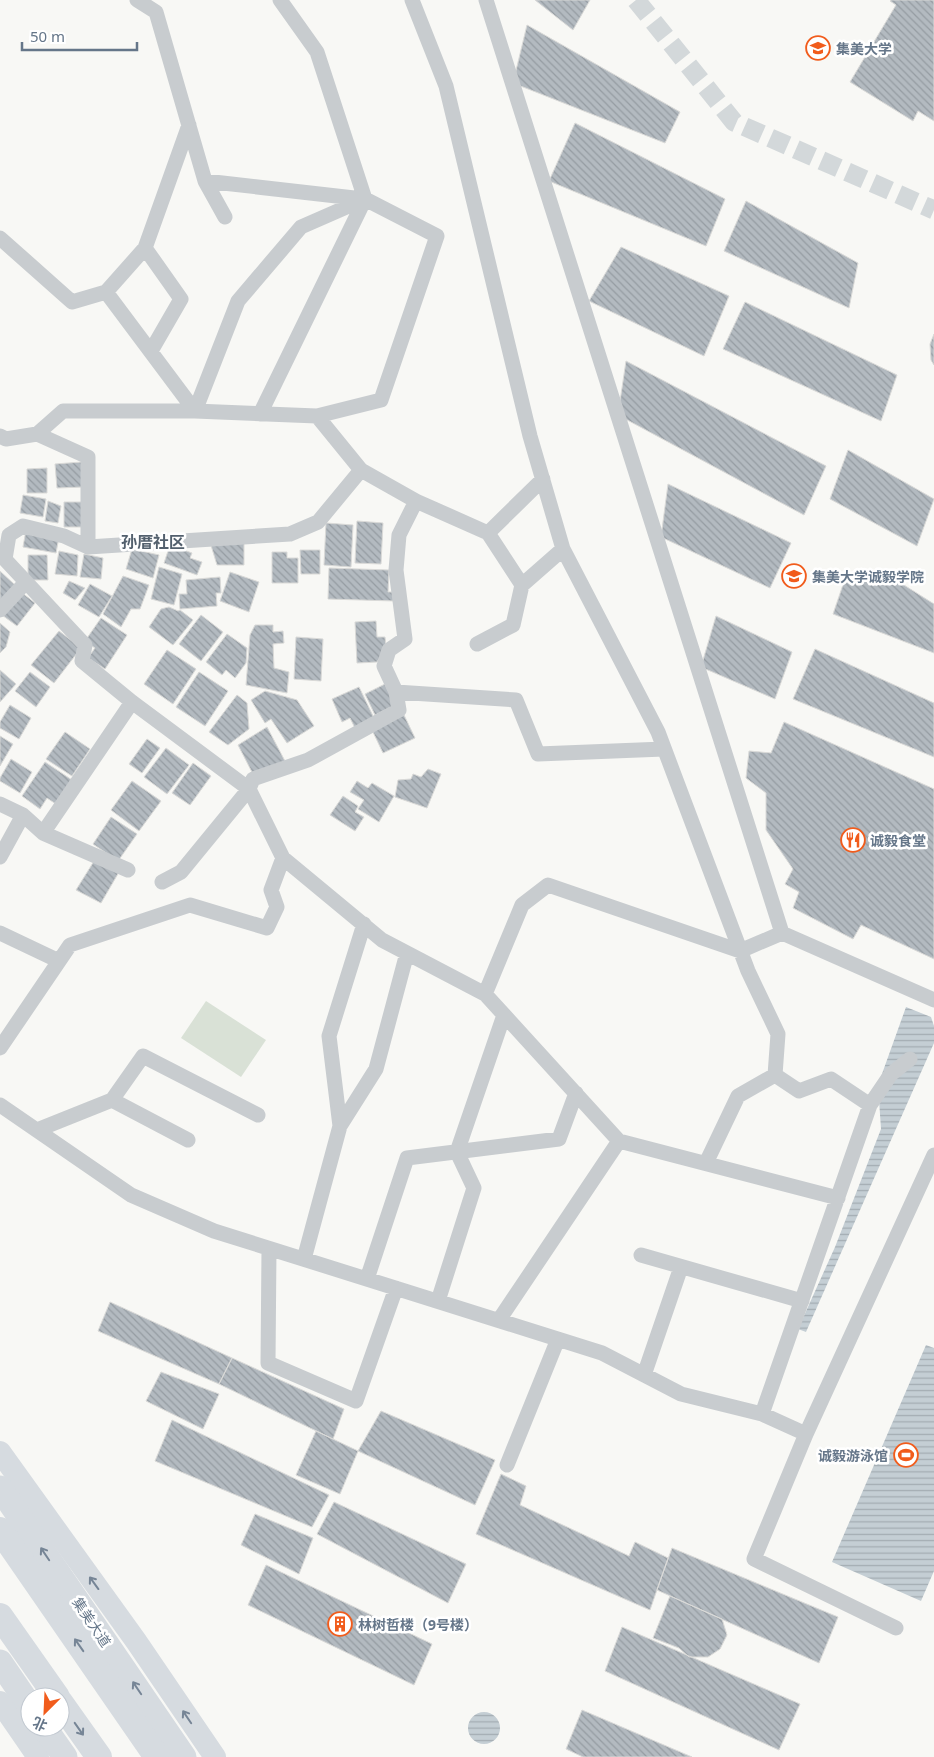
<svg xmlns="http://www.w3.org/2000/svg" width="934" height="1757" font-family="'Noto Sans','Noto Sans SC',sans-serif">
<defs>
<pattern id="water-rules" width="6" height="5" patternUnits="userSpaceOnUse" patternTransform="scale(1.25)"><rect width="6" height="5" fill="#c4ced4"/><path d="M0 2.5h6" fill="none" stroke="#a3acb2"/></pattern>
<pattern id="building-back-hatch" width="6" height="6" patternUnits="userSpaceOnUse" patternTransform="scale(1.25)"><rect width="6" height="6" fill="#b3bac0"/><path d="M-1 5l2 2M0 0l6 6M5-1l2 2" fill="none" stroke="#959ca2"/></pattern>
</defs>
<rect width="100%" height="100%" fill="#f8f8f5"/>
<path fill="#d9e1d6" d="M206 1001 266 1040 241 1077 181 1038Z"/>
<path fill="url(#water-rules)" d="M906 1007 931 1017 934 1026V1043L806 1332 798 1329 835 1247 881 1129 878 1085Z
M926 1345 934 1348V1571L921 1601 832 1562Z
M468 1728a16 16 0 1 1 32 0a16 16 0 1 1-32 0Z"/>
<path fill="url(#building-back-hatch)" stroke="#dadad8" d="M535 0H590L573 30Z
M891 0H934V121L918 111 913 121 850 82 896 5 890 1Z
M527 25 680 112 665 143 513 83Z
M575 123 725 199 706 246 549 181Z
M746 201 858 263 849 308 724 251Z
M621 247 729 296 704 356 589 301Z
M745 302 897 375 881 421 723 349Z
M934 334V365L931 360 930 344Z
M626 361 826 466 804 515 618 415Z
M848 450 934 499 917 546 830 499Z
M82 462 83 487 57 488 55 464Z
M47 468V493H27V469Z
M668 484 791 543 770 588 661 537Z
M23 495 46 499 43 517 20 513Z
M48 501 61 506 58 523 45 521Z
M64 502H83L84 527H64Z
M357 521 383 523 381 564 355 563Z
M326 523 353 525 351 567 324 565Z
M26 530 59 537 56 553 23 547Z
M244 541V565H217L210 542Z
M170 545 192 553 190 558 202 562 197 575 164 563Z
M132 549 159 555 153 578 126 569Z
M300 550H320V574H301Z
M59 551 78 555 77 576 55 574Z
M272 552H287V558H298V583H272Z
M84 554 103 558 101 579 80 577Z
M28 555H47L48 580H28Z
M159 567 182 574 174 605 151 599Z
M329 568 389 570 388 592H395V601L328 599Z
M0 571 17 587 0 602Z
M230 572 259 582 249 612 220 601Z
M123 576 149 585 140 609H131L121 627 103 614Z
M846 576 896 580 934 604V653L833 614Z
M220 577 221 593H216L217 606 180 609 179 594H187L186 580Z
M69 581 85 588 75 600 63 593Z
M90 584 112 596 99 617 78 605Z
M21 592 35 603 17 626 2 615Z
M169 607 178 611 180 610 193 620 173 645 149 627 161 609Z
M201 615 223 632 201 661 179 644Z
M716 616 792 652 775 699 701 667Z
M101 618 127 635 105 669 88 658 95 648 85 641Z
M376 621 377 637H385L386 648 377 662 357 663 355 622Z
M0 623 10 632 6 647 0 653Z
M255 625H273V632L283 631 284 643 273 644 274 668 289 672 287 693 246 685 250 635Z
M59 631 81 648 54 683 31 665Z
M227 634 247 648 246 663 235 678 226 670 222 675 206 662Z
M296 637 323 639 321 681 294 679Z
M815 649 934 703V757L793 699Z
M167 650 196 669 173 704 144 684Z
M0 670 16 684 0 702Z
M30 672 50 687 36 707 15 691Z
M199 672 228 691 205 726 176 707Z
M385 684 395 705 375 715 365 694Z
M359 687 374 718 355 728 350 718 342 722 332 699Z
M265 691 297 700 314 726 287 743 271 719 265 723 251 700Z
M237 695 247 703 249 729 228 745 209 732Z
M10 705 31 718 19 739 0 728V722Z
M404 715 415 738 383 753 372 730Z
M784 722 934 789V959L861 925 853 939 793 908 799 892 785 884 793 869 766 830V793L746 778 749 751 771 753Z
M267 727 286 763 254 776 238 745Z
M65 732 90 749 72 776 46 759Z
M0 736 13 744 0 766Z
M147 739 160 748 142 773 129 764Z
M166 748 189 765 167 794 144 777Z
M11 759 32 772 20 793 0 781V778Z
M45 762 72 780 56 804 47 798 40 809 22 796Z
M193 763 211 776 190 805 172 793Z
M428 769 441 774 427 808 395 797 398 780 411 779 413 774 421 777Z
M132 781 161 801 139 831 111 810Z
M357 781 368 788 372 783 394 796 379 822 358 809 364 800 350 792Z
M343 796 358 806 355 812 364 817 355 831 330 815Z
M111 817 137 834 118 861 93 844Z
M96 858 119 872 101 903 76 890Z
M110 1302 232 1358 219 1384 98 1331Z
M232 1358 344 1409 333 1439 219 1384Z
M161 1372 219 1394 203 1429 146 1401Z
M381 1411 495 1460 475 1505 358 1451Z
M172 1420 329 1495 312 1527 155 1461Z
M316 1431 358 1451 340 1494 296 1475Z
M501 1474 526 1486 520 1505 629 1556 635 1542 668 1558 650 1610 476 1534Z
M334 1502 466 1564 448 1603 317 1534Z
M255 1514 313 1538 299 1574 241 1545Z
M672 1548 838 1617 819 1663 657 1590Z
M266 1565 432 1644 414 1685 248 1605Z
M670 1596 722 1619 727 1635 720 1649 708 1657H689L679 1648 653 1638Z
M622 1627 800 1704 779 1750 605 1671Z
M582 1710 692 1757H583L566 1749Z"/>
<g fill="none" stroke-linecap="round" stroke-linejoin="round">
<path stroke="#d3d8da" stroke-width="19" stroke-dasharray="19 9" stroke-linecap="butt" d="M636 0 734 122 934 210"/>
<path stroke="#c8cccf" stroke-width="15" d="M137 0 156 12 205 181 225 217
M412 0 446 86 530 436 563 549 658 732 748 971 778 1034 775 1075 799 1091 831 1079 870 1105 762 1414
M486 0 782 933 934 1000
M205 181 363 199
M0 238 72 302 106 292 145 248 189 125
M145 248 181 299 151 351
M106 292 195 411
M195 411 238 301 301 227 365 199
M260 414 365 199
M317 416 361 470 416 501 488 533 522 585
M37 434 88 457V547
M0 436 6 439 37 434 63 411H195L317 416 381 400 437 236 365 199 317 52 280 0
M488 533 543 479
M0 554 85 645 82 661 132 702 249 789 283 858 382 940 485 994 619 1141 838 1198
M5 559 9 535 23 526 64 536 88 547 290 534 318 522 361 470
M0 610 26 582
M477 644 513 625 522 585 563 549
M396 692 516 700 538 754 664 749
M0 804 23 815 43 833 128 870
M43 833 132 702
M0 857 23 815
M162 882 181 872 249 789 253 779 308 760 399 710 396 692 384 666 389 650 405 639 396 570 399 535 416 501
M0 933 59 961
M485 994 522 905 548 885 740 951 782 933
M0 1048 70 945 190 905 267 928 277 907 271 890 283 858
M112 1100 188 1140
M0 1105 131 1195 214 1231 602 1353 681 1394 762 1414 806 1434
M870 1105 891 1074 910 1059
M340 1126 329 1036 364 924
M37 1130 112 1100 143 1056 258 1115
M706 1163 738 1096 775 1075
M269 1249 268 1363 356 1401 396 1288
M641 1255 802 1301
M304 1259 340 1126 376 1069 407 953
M367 1279 407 1158 559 1139 576 1093
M438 1301 474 1188 457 1152 504 1015
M499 1320 619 1141
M644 1375 681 1267
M507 1465 558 1339
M896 1628 754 1559 806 1434 934 1155"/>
<path stroke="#d6dbe0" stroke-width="22" d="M0 1452 136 1641 215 1757
M0 1702 38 1757"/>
<path stroke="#d6dbe0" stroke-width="25" d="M0 1488 184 1757
M0 1662 30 1706
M44 1727 65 1757"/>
<path stroke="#d6dbe0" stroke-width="26" d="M0 1530 157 1757
M0 1616 57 1697
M60 1702 99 1757"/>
</g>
<defs><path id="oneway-shaft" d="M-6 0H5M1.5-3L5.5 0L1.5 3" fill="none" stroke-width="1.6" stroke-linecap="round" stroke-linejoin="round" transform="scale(1.25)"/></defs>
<g stroke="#768596">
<use href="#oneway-shaft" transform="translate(45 1554) rotate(-124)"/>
<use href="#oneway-shaft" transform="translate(94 1583) rotate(-126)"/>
<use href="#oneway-shaft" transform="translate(79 1645) rotate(-125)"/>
<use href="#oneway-shaft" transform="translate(137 1688) rotate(-124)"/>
<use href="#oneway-shaft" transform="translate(187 1717) rotate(-124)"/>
<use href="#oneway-shaft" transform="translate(79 1729) rotate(55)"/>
</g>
<defs>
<g id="university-ring" transform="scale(1.25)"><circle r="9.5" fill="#fff" stroke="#f15c1c" stroke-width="1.5"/><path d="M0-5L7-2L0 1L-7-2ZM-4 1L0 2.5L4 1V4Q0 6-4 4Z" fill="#f15c1c"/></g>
<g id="restaurant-ring" transform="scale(1.25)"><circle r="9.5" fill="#fff" stroke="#f15c1c" stroke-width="1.5"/><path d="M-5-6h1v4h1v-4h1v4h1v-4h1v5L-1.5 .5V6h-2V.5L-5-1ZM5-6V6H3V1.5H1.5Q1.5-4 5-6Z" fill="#f15c1c"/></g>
<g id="stadium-ring" transform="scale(1.25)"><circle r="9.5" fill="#fff" stroke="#f15c1c" stroke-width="1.5"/><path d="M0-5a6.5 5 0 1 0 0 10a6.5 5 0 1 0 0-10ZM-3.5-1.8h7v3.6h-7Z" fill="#f15c1c"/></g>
<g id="building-ring" transform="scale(1.25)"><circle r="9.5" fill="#fff" stroke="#f15c1c" stroke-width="1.5"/><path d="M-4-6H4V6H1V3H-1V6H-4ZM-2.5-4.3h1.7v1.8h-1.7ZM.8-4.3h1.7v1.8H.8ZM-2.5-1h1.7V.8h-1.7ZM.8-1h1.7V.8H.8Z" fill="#f15c1c"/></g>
</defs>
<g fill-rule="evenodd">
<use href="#university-ring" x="818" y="48"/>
<use href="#university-ring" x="794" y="576"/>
<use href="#restaurant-ring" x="853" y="840"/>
<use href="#stadium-ring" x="906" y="1455"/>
<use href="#building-ring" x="340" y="1624"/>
</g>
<g text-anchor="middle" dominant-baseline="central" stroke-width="5" stroke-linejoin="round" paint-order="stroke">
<g font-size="14" font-weight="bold" fill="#657689" stroke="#fff" text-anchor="start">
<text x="836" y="48">集美大学</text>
<text x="812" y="576">集美大学诚毅学院</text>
<text x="870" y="840">诚毅食堂</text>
<text x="888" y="1455" text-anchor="end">诚毅游泳馆</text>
<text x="358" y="1624">林树哲楼（9号楼）</text>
</g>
<g font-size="14" fill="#657689" stroke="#fff">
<text transform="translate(92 1622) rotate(56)">集美大道</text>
</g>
<g font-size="16" font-weight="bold" fill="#53606d" stroke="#fff">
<text x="153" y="542">孙厝社区</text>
</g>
</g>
<g transform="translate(45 1712) rotate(204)"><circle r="24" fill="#ffffff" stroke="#c1c8d0"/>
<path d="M0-4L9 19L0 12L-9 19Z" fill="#f15c1c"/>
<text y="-8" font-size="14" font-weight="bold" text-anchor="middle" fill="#657689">北</text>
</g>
<path d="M22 42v8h115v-8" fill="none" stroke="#657689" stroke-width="2.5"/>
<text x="30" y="42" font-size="15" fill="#657689" stroke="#ffffff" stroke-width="4" paint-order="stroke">50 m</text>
</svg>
